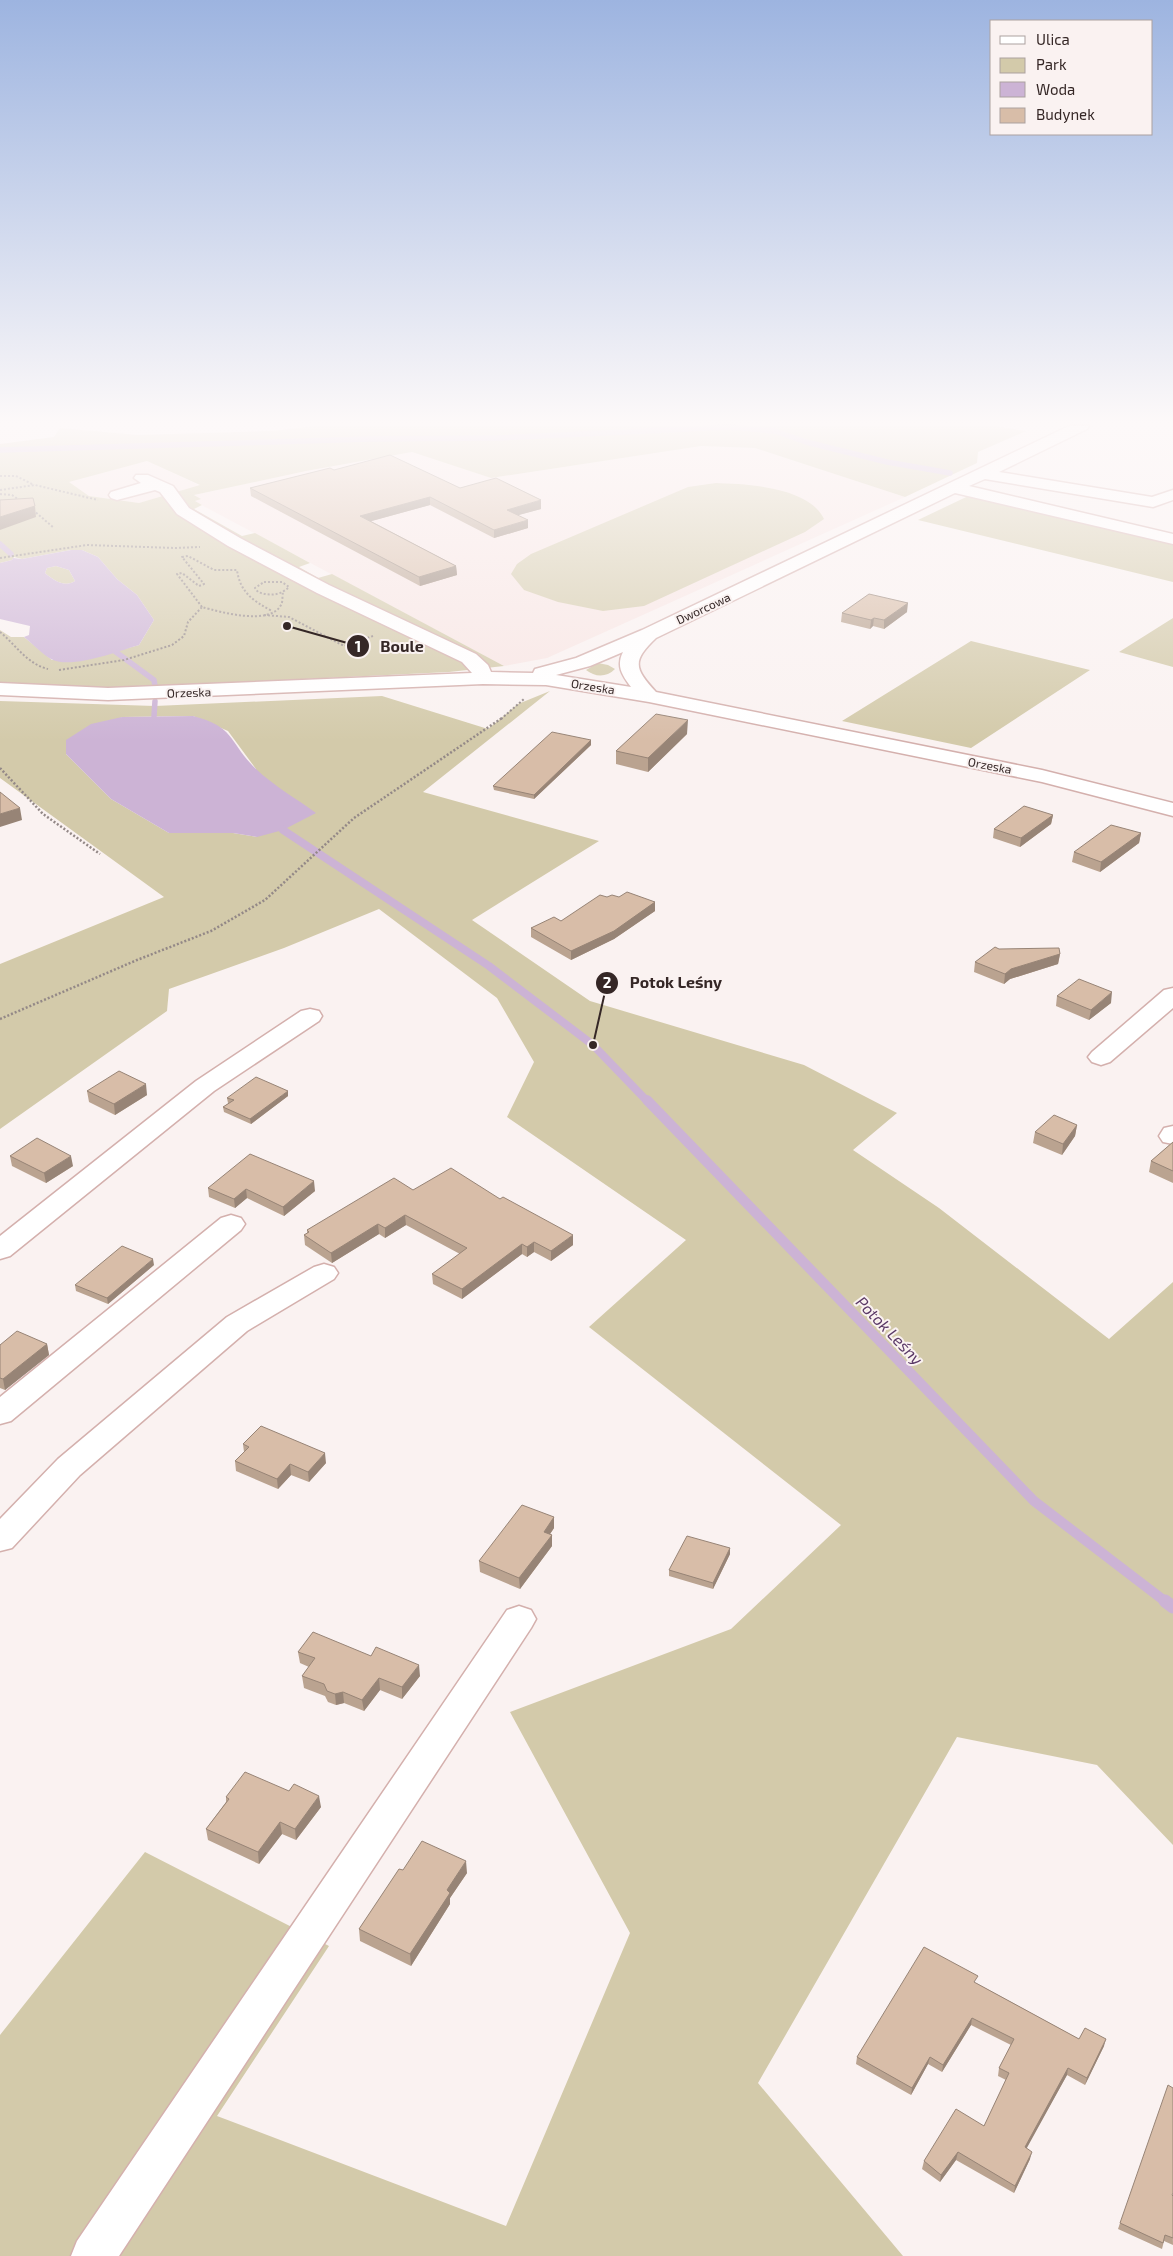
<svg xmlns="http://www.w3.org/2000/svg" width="1173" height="2256" font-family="'Exo 2',sans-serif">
<rect width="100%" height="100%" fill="#faf2f1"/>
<path fill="#f8e6e4" d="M701 446 755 448 905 497 547 658 504 666 194 501 200 499 194 495 306 471 412 452 491 478Z
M147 461 201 486 139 503 89 496 68 482Z"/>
<path fill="#d3caaa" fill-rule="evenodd" d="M315 426H995L1026 431 978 452 977 463 905 497 755 448 701 446 491 478 412 452 306 471 194 495 201 499 195 501 202 505 194 509 242 536 255 533 310 563 299 567 318 578 332 574 504 666 449 672 104 689 0 684V630L11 637H24L52 660H84L139 645 154 620 137 595 117 579 98 557 82 550H71L22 559 14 557 12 560 0 563V444L54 437 60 428 138 435 272 431ZM147 461 200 485 139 503 89 496 69 482Z
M716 483C747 484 809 487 824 519L805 532 644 606 603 611 558 602 524 590 511 574 517 564 531 554 688 487Z
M983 489 1173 535V582L918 520Z
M56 566 69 570 75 581C65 588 53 580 45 573L47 568Z
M1173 618V667L1119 652Z
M971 641 1090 670 971 748 842 721Z
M598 663 608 665 615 669C606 678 595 677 586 670Z
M550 691 423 792 599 841 472 920 590 1001 804 1065 897 1113 853 1150 939 1208 1109 1339 1173 1282V1845L1097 1765 957 1737 758 2083 903 2256H0V2035L145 1852 329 1946 217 2116 506 2226 630 1933 510 1712 731 1629 841 1525 589 1327 686 1240 507 1117 534 1062 497 998 379 909 284 948 169 989 167 1011 0 1129V964L164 897 0 778V701L155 706 382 696 488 729 518 704ZM193 716 228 731 256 769 257 837 233 833H169L111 799 66 754 122 717Z"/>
<path fill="#ccb3d5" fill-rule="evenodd" d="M71 550H82L98 557 117 579 137 595 154 620 139 645C119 651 70 670 51 659 42 654 33 644 24 637L29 635 30 626 0 619V563L12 560 13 558 22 559ZM56 566 69 570 75 581C65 588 53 580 45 573L47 568Z
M193 716C236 727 229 743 256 769 274 786 297 799 316 813L283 830 257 837 233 833H169L111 799 66 754V740L91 724 122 717Z"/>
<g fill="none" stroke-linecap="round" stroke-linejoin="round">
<path stroke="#ccb3d5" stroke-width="5.5" d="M0 450 370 439 497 438 729 427 775 431 806 442 887 462 950 473
M0 544 11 554
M105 644 154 680 155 686
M154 716 155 701"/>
<path stroke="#ccb3d5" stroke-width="8" d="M283 830 489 966 593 1045 648 1102"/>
<path stroke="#ccb3d5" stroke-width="10" d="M647 1100 1034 1501 1166 1602"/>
<path stroke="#ccb3d5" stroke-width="13" d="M1165 1601 1173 1607"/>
<g stroke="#d4b0ad" stroke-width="3">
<path id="minor" d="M1069 426H1089L1087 429 999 472 1152 497 1173 490V500L1153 507 985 479 969 486 1173 534V544L955 493 656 638C632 661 634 668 656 692L1042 770 1173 803V816L1042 782 649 702 546 685 483 684 108 700 0 695V683L108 688 472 673 462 662 317 593 228 546 177 514 160 492 155 490 117 500 111 498 109 495 111 492 141 483 134 478 136 475H148L173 486 189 508 240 538 329 585 476 654 488 665 491 672 533 673 535 669 576 658 642 630ZM623 652C616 666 622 675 631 687L556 675 590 666Z
M1173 988V1008L1110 1062 1101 1065 1092 1062 1088 1057 1092 1052 1164 990Z
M310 1009 319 1011 322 1016 319 1021 214 1091 10 1256 0 1259V1236L196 1081 301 1011Z
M1173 1126V1144L1163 1142 1159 1136 1164 1128Z
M231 1215 241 1218 245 1224 241 1230 11 1421 0 1424V1397L221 1218Z
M324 1264 334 1267 338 1273 334 1279 247 1331 80 1475 12 1548 0 1551V1519L58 1459 227 1317 314 1267Z
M519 1606 531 1610 536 1619 531 1628 119 2256H71L77 2241 507 1610Z"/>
</g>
<path stroke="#938887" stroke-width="2" stroke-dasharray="2 2" stroke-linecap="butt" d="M0 476H16L34 485
M0 490 35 485 98 500
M0 494 12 495 22 502
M33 510 54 528
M0 558 87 545 175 548 200 547
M264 582H282L289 587C280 596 269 596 258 592L255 588Z
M202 607 177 574 182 573 199 586 204 584 182 557 188 556 214 570H237C240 592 253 601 272 611
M264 615 289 617 344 646 373 636
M0 632C16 645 27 664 48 669
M59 670 124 660 172 645 184 636 188 622 202 607C220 612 270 626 281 605 283 602 282 596 283 593
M501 719 524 699"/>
<path stroke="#938887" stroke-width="2.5" stroke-dasharray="2 2" stroke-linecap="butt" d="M0 768 43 814 100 854
M0 1019 137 960 211 931 265 900 354 818 502 718"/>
<use href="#minor" fill="#fff" fill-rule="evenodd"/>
</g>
<path fill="#baa390" d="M334 470 460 488 541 509 518 515 528 528 494 538 430 505 371 521 456 566 457 575 420 586 251 496 250 488Z
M907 612 884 629 873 626 870 629 841 622 842 613Z
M687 734 648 772 616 764V751Z
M591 740V745L534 799 494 790 493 786Z
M1053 815 1051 824 1020 847 993 838 994 829Z
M1141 833 1139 843 1100 872 1072 862 1074 852Z
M607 897H619L655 902V911L614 939 571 960 531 937V928L561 921Z
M999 949 1060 954 1058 964 1010 979 1004 984 974 972 975 962Z
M1057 996 1111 1003 1089 1020 1056 1006Z
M87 1091 147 1095 115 1115 89 1102Z
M288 1096 251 1124 224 1112 223 1107 229 1103H228L227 1098Z
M1077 1125 1075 1136 1062 1155 1033 1143 1035 1132Z
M1173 1142V1183L1149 1172 1151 1161Z
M10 1156 73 1166 46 1183 12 1166Z
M208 1188 315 1191 284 1216 247 1198 235 1208 209 1197Z
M413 1190 573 1245 551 1261 534 1252 527 1257 522 1254 462 1299 433 1284 432 1274 460 1254 406 1225 385 1238 379 1234 332 1263 305 1245 304 1235 307 1233V1230Z
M154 1265 108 1304 76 1291 75 1285Z
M47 1344 49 1355 5 1390 0 1388V1345Z
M243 1444 326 1463 309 1482 291 1475 278 1489 236 1471 235 1461 244 1452Z
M554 1517V1528L550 1534 552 1535V1546L520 1589 480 1572 479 1561Z
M730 1548V1554L713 1589 669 1576V1570Z
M298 1652 420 1676 402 1699 380 1690 364 1711 344 1703 336 1705 328 1702 325 1696 304 1688 302 1676 309 1667 300 1663Z
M289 1791 321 1807 296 1840 282 1834 259 1864 208 1840 206 1829 226 1802V1797Z
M403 1870 467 1873 450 1898V1904L411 1966 360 1941 359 1929Z
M976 1983 1079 2039 1104 2046 1085 2085 1067 2075 1026 2148 1030 2159 1014 2193 956 2160 940 2182 922 2169 924 2161 984 2126 1006 2080 998 2076 999 2068 1011 2045 971 2025 942 2072 928 2064 911 2095 856 2064 857 2057Z
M1172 2195 1173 2245 1164 2241 1162 2249 1118 2229 1120 2223Z"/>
<path fill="#978476" d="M430 497V505L361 524 360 516Z
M541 500V509L508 518 507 510Z
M35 506 36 517 0 530V517Z
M528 520V528L494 538V530Z
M456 566 457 575 420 586 419 577Z
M908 603 907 612 884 629V620Z
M874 618 873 626 870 629 871 620Z
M688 720 687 734 648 772V758Z
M591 740V745L534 799V795Z
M20 808 22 820 0 827V814Z
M1053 815 1051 824 1020 847 1021 838Z
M1141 833 1139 843 1100 872 1101 862Z
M655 902V911L614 939 571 960V951Z
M1060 954 1058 964 1010 979 1004 984 1005 974 1011 969Z
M1112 992 1111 1003 1089 1020 1091 1010Z
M146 1084 147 1095 115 1115 114 1104Z
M288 1091V1096L251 1124 250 1119Z
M1077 1125 1075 1136 1062 1155 1063 1144Z
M71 1156 73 1166 46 1183 44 1173Z
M314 1181 315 1191 284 1216 283 1207Z
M246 1189 247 1198 235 1208 234 1199Z
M405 1215 406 1225 385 1238V1228Z
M378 1224 379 1234 332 1263 331 1253Z
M573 1235V1245L551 1261V1251Z
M534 1242V1252L527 1257V1247Z
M522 1244V1254L462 1299V1289Z
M153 1259 154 1265 108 1304 107 1298Z
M47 1344 49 1355 5 1390 3 1379Z
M325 1453 326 1463 309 1482 308 1472Z
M290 1464 291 1475 278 1489 277 1479Z
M554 1517V1528L544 1543V1532Z
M552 1535V1546L520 1589 519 1578Z
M730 1548V1554L713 1589V1583Z
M419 1665 420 1676 402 1699V1687Z
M379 1678 380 1690 364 1711 362 1700Z
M343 1692 344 1703 336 1705 335 1694Z
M319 1796 321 1807 296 1840 295 1829Z
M280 1822 282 1834 259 1864 258 1852Z
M466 1861 467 1873 450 1898V1904L411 1966 410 1954 447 1890Z
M972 2018 971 2025 942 2072 943 2065Z
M1106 2039 1104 2046 1085 2085 1087 2078Z
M930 2057 928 2064 911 2095 912 2088Z
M1068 2068 1067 2075 1023 2155 1025 2147Z
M958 2152 956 2160 940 2182 941 2175Z
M1032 2152 1030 2159 1014 2193 1015 2186Z"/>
<path fill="#d8bda8" stroke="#978476" d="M390 455 460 488 496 478 541 500 507 510 528 520 494 530 430 497 360 516 456 566 419 577 250 488 330 468 334 470Z
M33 498 35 506 0 517V500Z
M869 594 908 603 884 620 874 618 871 620 842 613Z
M656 714 688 720 648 758 616 751Z
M552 732 591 740 534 795 493 786Z
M0 792 20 808 0 814Z
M1024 806 1053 815 1021 838 994 829Z
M1111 825 1141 833 1101 862 1074 852Z
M627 892 655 902 614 931 571 951 531 928 554 917 561 921 600 895 607 897 612 895 619 897Z
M995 947 999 949 1059 948 1060 954 1011 969 1005 974 975 962Z
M1079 979 1112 992 1091 1010 1057 996Z
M119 1071 146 1084 114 1104 87 1091Z
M256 1077 288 1091 250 1119 223 1107 234 1100 227 1098Z
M1054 1115 1077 1125 1063 1144 1035 1132Z
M37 1138 71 1156 44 1173 10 1156Z
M1173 1142V1171L1151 1161Z
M250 1154 314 1181 283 1207 246 1189 234 1199 208 1188Z
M451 1168 500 1199 503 1197 573 1235 551 1251 534 1242 527 1247 522 1244 462 1289 432 1274 467 1248 405 1215 385 1228 378 1224 331 1253 304 1235 309 1232 307 1230 394 1178 413 1190Z
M122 1246 153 1259 107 1298 75 1285Z
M17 1331 47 1344 3 1379 0 1378V1345Z
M261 1426 325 1453 308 1472 290 1464 277 1479 235 1461 249 1447 243 1444Z
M522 1505 554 1517 544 1532 552 1535 519 1578 479 1561Z
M687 1536 730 1548 713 1583 669 1570Z
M313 1632 371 1656 376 1647 419 1665 402 1687 379 1678 362 1700 343 1692 335 1694 327 1691 324 1684 302 1676 315 1658 298 1652Z
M245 1772 289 1791 294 1784 319 1796 295 1829 280 1822 258 1852 206 1829 229 1799 226 1797Z
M422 1841 466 1861 447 1890 450 1893 410 1954 359 1929 399 1869 403 1870Z
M924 1947 978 1976 974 1982 1079 2039 1085 2028 1106 2039 1087 2078 1068 2068 1025 2147 1032 2152 1015 2186 958 2152 941 2175 924 2161 956 2109 984 2126 1009 2073 999 2068 1014 2039 972 2018 943 2065 930 2057 912 2088 857 2057Z
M1168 2085 1173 2088V2193L1172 2195 1173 2196V2238L1165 2235 1163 2243 1120 2223Z"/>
<linearGradient id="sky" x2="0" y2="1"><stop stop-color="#9db4e0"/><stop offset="0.57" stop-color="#fdf9f9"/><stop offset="1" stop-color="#fdf9f9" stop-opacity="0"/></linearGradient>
<rect width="1173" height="742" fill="url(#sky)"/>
<g text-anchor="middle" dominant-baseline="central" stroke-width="4" stroke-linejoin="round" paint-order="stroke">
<g font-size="12" fill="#352726" stroke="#faf2f1">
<text transform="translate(703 608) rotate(-25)">Dworcowa</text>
<text transform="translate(593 686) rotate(9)">Orzeska</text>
<text transform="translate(189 692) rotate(-2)">Orzeska</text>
<text transform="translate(990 765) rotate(11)">Orzeska</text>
</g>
<g font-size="16" font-style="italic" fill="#5a3866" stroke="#faf2f1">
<text transform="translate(890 1330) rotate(46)">Potok Leśny</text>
</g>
</g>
<path fill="none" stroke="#352726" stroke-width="2" d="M287 626L358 646M593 1045L607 983"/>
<g fill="#352726" stroke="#faf2f1" stroke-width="2">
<circle cx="287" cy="626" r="5"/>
<circle cx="593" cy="1045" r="5"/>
<circle cx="358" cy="646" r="12"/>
<circle cx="607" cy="983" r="12"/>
</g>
<g font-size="15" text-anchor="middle" font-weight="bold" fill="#fff">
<text x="358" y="652">1</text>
<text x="607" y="988">2</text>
</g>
<g font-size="16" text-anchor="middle" font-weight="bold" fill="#352726" stroke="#faf2f1" stroke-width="4" stroke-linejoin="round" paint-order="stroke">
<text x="402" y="652">Boule</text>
<text x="676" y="988">Potok Leśny</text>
</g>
<rect x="990" y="20" width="162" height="115" fill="#faf2f1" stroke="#aba1a0"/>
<rect x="1000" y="36" width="25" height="8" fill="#ffffff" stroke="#aba1a0"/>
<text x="1036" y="45" font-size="15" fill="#352726">Ulica</text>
<rect x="1000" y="58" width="25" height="15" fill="#d3caaa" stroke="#aba1a0"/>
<text x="1036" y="70" font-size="15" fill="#352726">Park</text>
<rect x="1000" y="82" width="25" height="15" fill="#ccb3d5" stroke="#aba1a0"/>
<text x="1036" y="95" font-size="15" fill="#352726">Woda</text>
<rect x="1000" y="108" width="25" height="15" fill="#d8bda8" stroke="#aba1a0"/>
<text x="1036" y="120" font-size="15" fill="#352726">Budynek</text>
</svg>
